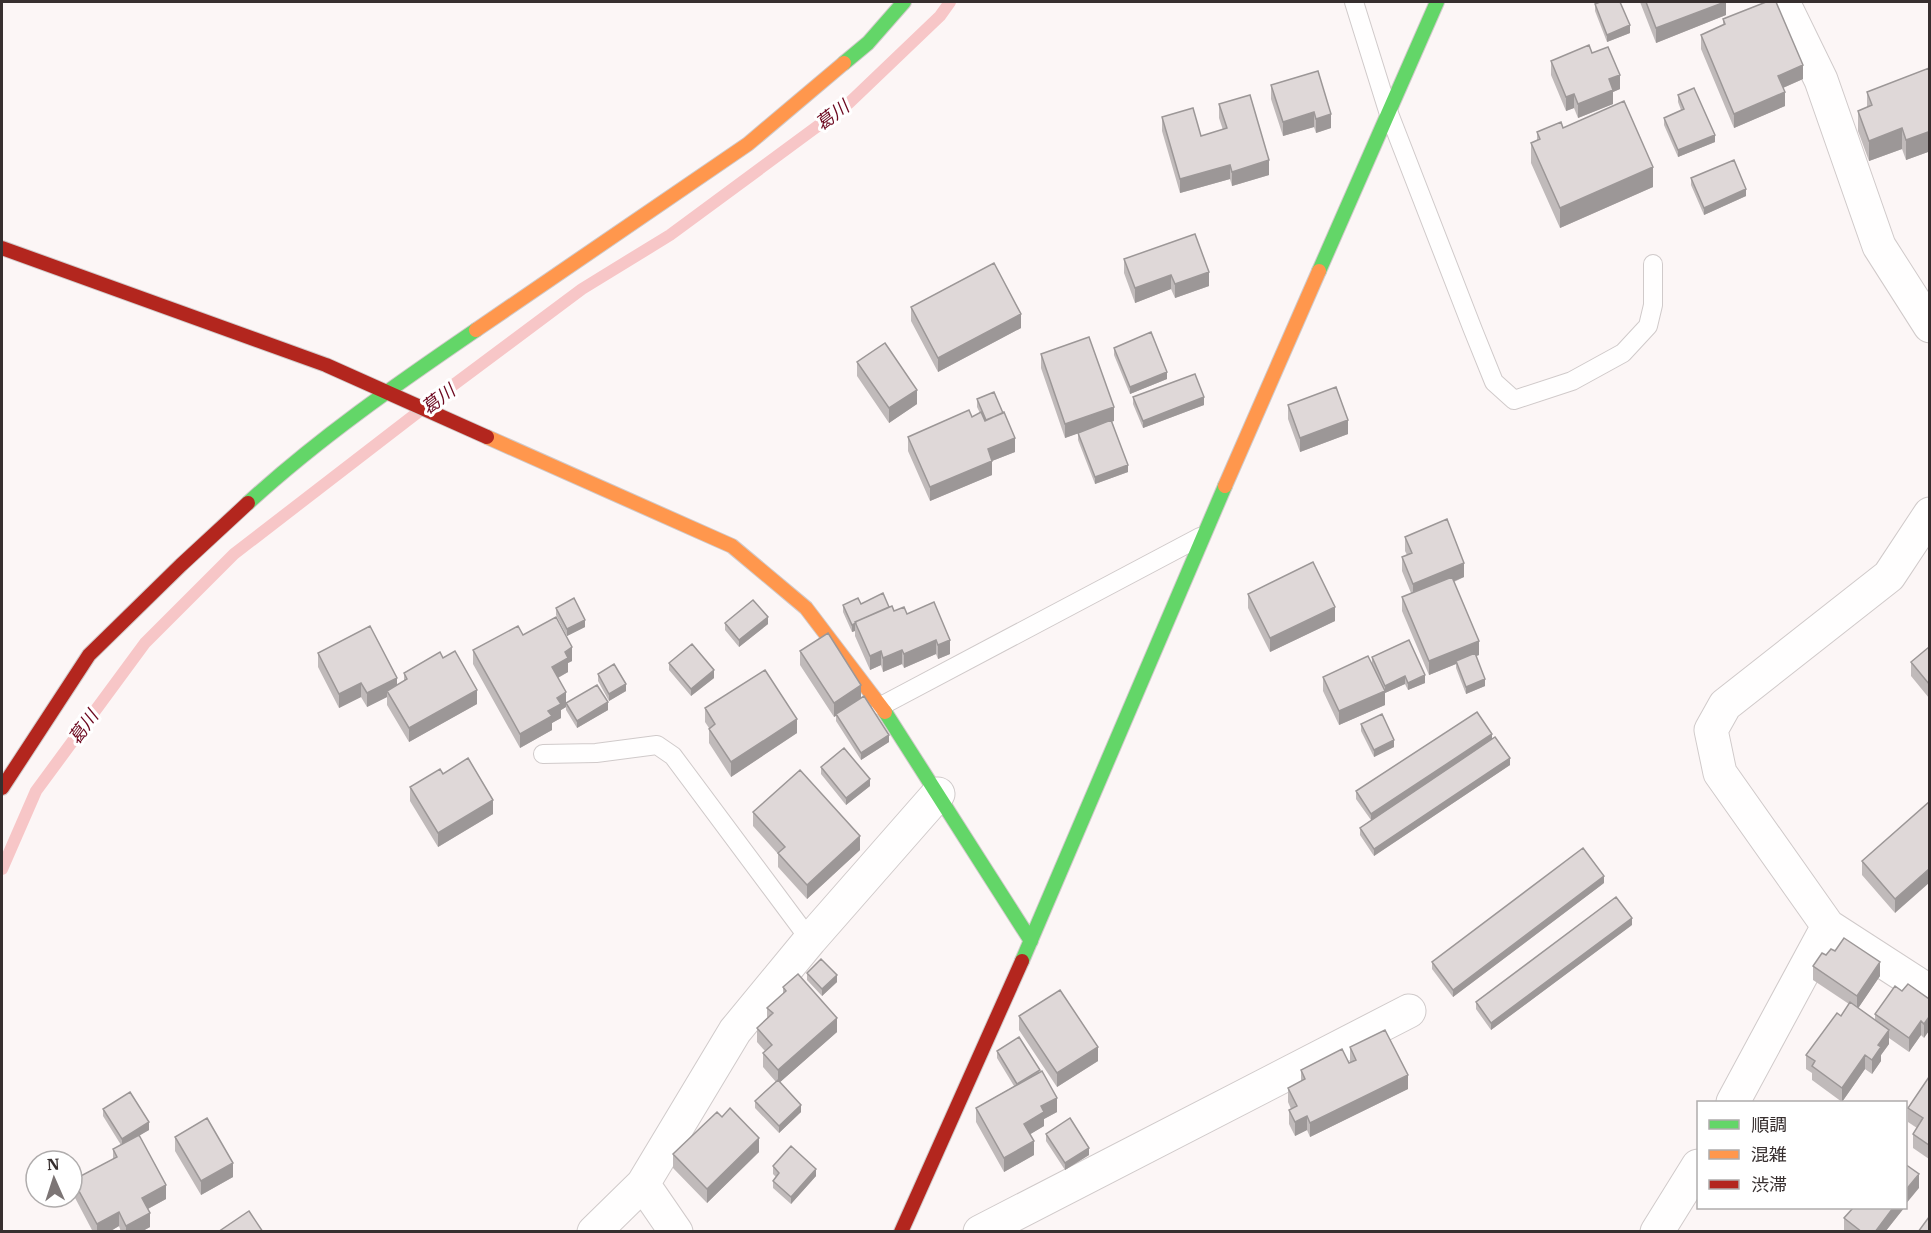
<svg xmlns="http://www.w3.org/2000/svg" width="1931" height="1233" font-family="'IBM Plex Serif','Noto Sans JP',serif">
<rect width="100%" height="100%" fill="#fcf6f6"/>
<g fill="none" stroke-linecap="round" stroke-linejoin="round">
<path stroke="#f7c6c7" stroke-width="12" d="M2 869 36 791 145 643 234 554 452 386 582 289 670 235 849 103 940 16 950 2"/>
<g stroke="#d0caca" stroke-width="20">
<path id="lane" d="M1354 2 1388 111 1473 330 1494 382 1514 400 1572 381 1623 353 1648 326 1653 305V264
M881 706 1200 537
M543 754 596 753 657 745 673 756 810 940"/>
</g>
<g stroke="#d0caca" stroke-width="35">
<path id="street" d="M1783 2 1821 80 1879 246 1930 326
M1930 514 1889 576 1725 705 1711 730 1720 773 1828 926 1930 992
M1733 1102 1828 926
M643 1184 676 1232
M594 1232 643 1184 735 1031 810 940 938 794
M980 1232 1409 1011
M1657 1232 1698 1166"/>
</g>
<g stroke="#d0caca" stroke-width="16">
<path id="fast" d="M844 63 868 43 904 2
M1319 271 1437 2
M248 503C319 438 397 384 476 330
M885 712 1031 941
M1022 961 1225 486"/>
</g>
<g stroke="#d0caca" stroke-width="16">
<path id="slow" d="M476 330 748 144 844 63
M487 437 732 546 806 608 885 712
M1225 486 1319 271"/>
</g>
<g stroke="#d0caca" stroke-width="16">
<path id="jam" d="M2 248 326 365 487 437
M2 788 89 655 181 565 248 503
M901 1232 1022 961"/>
</g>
<use href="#lane" stroke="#fffefe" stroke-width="18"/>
<use href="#street" stroke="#fffefe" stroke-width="33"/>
<use href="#fast" stroke="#63d668" stroke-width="14"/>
<use href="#slow" stroke="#ff974d" stroke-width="14"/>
<use href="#jam" stroke="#b3261e" stroke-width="14"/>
</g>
<path fill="#c0baba" d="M1640 2H1727H1726V15L1656 43Z
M1595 4 1630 33 1607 42 1595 11Z
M1723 19 1803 79 1783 88 1785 106 1734 128 1701 49V35L1723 25Z
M1592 53 1620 89 1613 92V104L1578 118 1574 108 1566 111 1551 75V61Z
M1929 68V157L1928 152 1906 160 1902 149 1869 161 1858 131V111L1867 107V92Z
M1318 71 1331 128 1316 133 1314 127 1283 136 1271 99V85Z
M1678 95 1715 142 1678 157 1664 125V118L1681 110 1678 102Z
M1219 104 1269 175 1232 186 1230 179 1180 193 1162 131V117L1201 136 1223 130 1219 118Z
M1563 128 1653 187 1560 228 1531 163V143L1537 141V132Z
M1691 178 1746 196 1704 215 1691 185Z
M1124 259 1209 286 1175 298 1171 289 1135 303 1124 273Z
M911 307 1021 328 938 372 911 321Z
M1114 348 1167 379 1130 394 1114 355Z
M1041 354 1114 421H1112L1128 472 1095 484 1078 440V433L1065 438 1041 368Z
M857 362 917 404 889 423 857 376Z
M1133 397 1204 405 1143 428 1133 404Z
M977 399 1015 452 992 461V475L930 501 908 451V437L972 417 980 413 977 407Z
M1288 405 1348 434 1300 452 1288 419Z
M1405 537 1464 577 1454 582 1479 655 1476 656 1485 686 1466 694 1456 668V664L1429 675 1402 611V597L1411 593 1402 571V557L1407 555 1405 551Z
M1248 594 1335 621 1270 652 1248 608Z
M861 604 889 607 894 611 907 614 950 654 938 659 936 654 904 668 902 664 883 672 881 665 870 670 855 636V631L852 632 843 612V605Z
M556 608 585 627 567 636 556 615Z
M725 623 768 624 739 647 725 630Z
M523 635 572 661 568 663V672L558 678 566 703 608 710 577 728 566 710V707L561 710V718L552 723V730L520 748 473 664V650Z
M1929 647V698L1911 676V662Z
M800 651 861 698 889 742 861 760 836 721V716L834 717 800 665Z
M318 653 397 685 404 681V673L443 658 477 704 409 742 387 705V697L367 707 361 697 339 708 318 667Z
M1372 657 1425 683 1408 690 1405 684 1385 693V692V705L1339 725 1323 691V677L1372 664Z
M669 663 714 678 691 696 669 670Z
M598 674 626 691 609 701 598 681Z
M705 708 797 733 731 777 709 743V728L705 722Z
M1361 724 1394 747 1374 757 1361 731Z
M1492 739 1510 765 1374 856 1360 835V828L1371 820 1356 799V791Z
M821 767 870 786 846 805 821 774Z
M443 774 493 814 438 847 410 801V787Z
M1929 802 1895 913 1862 875V861Z
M753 812 860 850 807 899 778 867V854L753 826Z
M1604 883 1453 997 1432 969V962Z
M1632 925 1491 1030 1476 1009V1002Z
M1826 955 1880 976 1858 1008 1875 1020V1014L1902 991 1929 999 1924 1038 1921 1035 1909 1052 1889 1038V1044L1881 1055V1061L1872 1074 1865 1069 1842 1102 1812 1080V1073L1806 1069V1055L1841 1016 1849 1004 1813 980V966Z
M807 973 837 982 822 996 807 980Z
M783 987 837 1032 780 1082 801 1112 779 1133 755 1108V1101L776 1082 763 1067V1053L765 1051 757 1042V1028L767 1018V1008L783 994Z
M1019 1016 1098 1061 1057 1087 1019 1030Z
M1350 1047 1408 1089 1310 1137 1307 1130 1295 1136 1289 1124V1110L1291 1109 1288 1102V1088L1301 1082V1070L1350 1062Z
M997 1051 1040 1072 1057 1112 1044 1119V1126L1030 1134 1034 1155 1004 1172 976 1122V1108L1014 1086 997 1058Z
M1929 1077V1159L1913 1148V1134L1917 1128 1908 1122V1108Z
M103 1109 149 1130 139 1135 166 1199 148 1209 150 1227 141 1232H121L119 1226 109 1232H93L73 1194V1180L113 1159V1149L121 1145 103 1116Z
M1046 1134 1089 1155 1065 1170 1046 1141Z
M175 1137 233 1177 201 1195 175 1151Z
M759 1152 707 1203 673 1168V1154Z
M773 1166 816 1176 791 1204 773 1188V1181L776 1177 773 1174Z
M1904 1208 1885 1232H1844V1218Z"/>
<path fill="#9c9797" d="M1721 2H1727H1726V15L1656 43V28Z
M1630 25V33L1607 42V35Z
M1803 65V79L1778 90V76Z
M1620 75V89L1613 92V104L1578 118V104L1609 79Z
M1785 92V106L1734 128V114Z
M1574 94V108L1566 111V97Z
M1314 112V127L1283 136V122Z
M1331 114V128L1316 133V119Z
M1902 128V149L1869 161V141Z
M1928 132V152L1906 160V140Z
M1715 135V142L1678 157V150Z
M1269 160V175L1232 186V172Z
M1230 165V179L1180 193V179Z
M1653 167V187L1560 228V208Z
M1746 189V196L1704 215V208Z
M1209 272V286L1175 298V284Z
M1171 275V289L1135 303V288Z
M1021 314V328L938 372V358Z
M1167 372V379L1130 394V387Z
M917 390V404L889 423V408Z
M1204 397V405L1143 428V421Z
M1114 407V421L1065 438V424Z
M1348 420V434L1300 452V438Z
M1015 438V452L992 461V475L930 501V487L988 449Z
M1128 465V472L1095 484V477Z
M1464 563V577L1413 598V584Z
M1335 607V621L1270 652V638Z
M768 617V624L739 647V640Z
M585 620V627L567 636V629Z
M855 624V631L852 632V625Z
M936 640V654L904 668V654Z
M950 640V654L938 659V645Z
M1479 641V655L1457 663 1456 661V664L1429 675V661Z
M572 647V661L568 663V672L552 681V667L565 652Z
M902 650V664L883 672V658Z
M881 651V665L870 670V656Z
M714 670V678L691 696V689Z
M1425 675V683L1408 690V683Z
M1405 676V684L1385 693V686Z
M397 678V692L387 691V697L367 707V693Z
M1485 679V686L1466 694V687Z
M361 683V697L339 708V694Z
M626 684V691L609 701V694Z
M861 685V699L834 717V703Z
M477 690V704L409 742V728Z
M1385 691V705L1339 725V711Z
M566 692V707L561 710V718L552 723V730L520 748V734L548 711 557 698Z
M608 702V710L577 728V721Z
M797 719V733L731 777V762Z
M1492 734V741L1371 821V814Z
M889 735V742L861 760V753Z
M1394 740V747L1374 757V750Z
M1510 758V765L1374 856V849Z
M870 779V786L846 805V798Z
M493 800V814L438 847V833Z
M860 836V850L807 899V885Z
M1929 869V883L1895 913V899Z
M1604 876V883L1453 997V990Z
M1632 918V925L1491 1030V1023Z
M1880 962V976L1857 1010V996Z
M837 975V982L822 996V989Z
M1929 1017V1031L1924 1038V1024Z
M837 1018V1032L778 1084V1070Z
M1921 1021V1035L1909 1052V1038Z
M1889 1030V1044L1881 1055V1061L1872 1074V1060L1878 1045Z
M1098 1047V1061L1057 1087V1073Z
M1865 1055V1069L1842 1102V1088Z
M1408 1075V1089L1310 1137V1123Z
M1057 1098V1112L1044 1119V1126L1024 1138V1124L1041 1106Z
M801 1105V1112L779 1133V1126Z
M1307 1116V1130L1295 1136V1122Z
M149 1122V1130L122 1146V1139Z
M759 1138V1152L707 1203V1189Z
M1034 1141V1155L1004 1172V1158Z
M1089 1148V1155L1065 1170V1163Z
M233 1163V1177L201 1195V1181Z
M816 1169V1176L791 1204V1197Z
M1919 1174V1188L1905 1205V1191Z
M166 1185V1199L142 1212V1198Z
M1893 1208H1904L1885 1232H1875Z
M119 1212V1226L109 1232H97V1224Z
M150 1213V1227L141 1232H126V1226Z"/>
<path fill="#dfd8d8" stroke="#9c9797" stroke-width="1.5" d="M1600 2H1620L1630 25 1607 35 1595 4Z
M1646 2H1725L1656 28Z
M1766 2H1776L1803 65 1778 76 1785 92 1734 114 1701 35 1725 24 1723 19Z
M1589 45 1592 53 1608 47 1620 75 1609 79 1613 90 1578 104 1574 94 1566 97 1551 61Z
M1929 68V137L1928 132 1906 140 1902 128 1869 141 1858 111 1872 105 1867 92Z
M1318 71 1331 114 1316 119 1314 112 1283 122 1271 85Z
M1694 88 1715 135 1678 150 1664 118 1684 109 1678 95Z
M1250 95 1269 160 1232 172 1230 165 1180 179 1162 117 1193 108 1201 136 1227 128 1219 104Z
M1624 101 1653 167 1560 208 1531 143 1540 139 1537 132 1561 122 1563 128Z
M1734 160 1746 189 1704 208 1691 178Z
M1195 234 1209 272 1175 284 1171 275 1135 288 1124 259Z
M994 263 1021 314 938 358 911 307Z
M1151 332 1167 372 1130 387 1114 348Z
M1089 337 1114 407 1065 424 1041 354Z
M885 343 917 390 889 408 857 362Z
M1195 374 1204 397 1143 421 1133 397Z
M1336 387 1348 420 1300 438 1288 405Z
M994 392 1003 413 986 420 977 399Z
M969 410 972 417 981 412 985 421 1004 412 1015 438 988 449 992 461 930 487 908 437Z
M1111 420 1128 465 1095 477 1078 433Z
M1447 519 1464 563 1413 584 1402 557 1412 553 1405 537Z
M1313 562 1335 607 1270 638 1248 594Z
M1452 577 1479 641 1429 661 1402 597Z
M883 593 889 607 855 622 856 623 852 625 843 605 858 598 861 604Z
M574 598 585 620 567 629 556 608Z
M753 600 768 617 739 640 725 623Z
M934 602 950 640 938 645 936 640 904 654 902 650 883 658 881 651 870 656 855 622 892 606 894 611 904 607 907 614Z
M556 617 572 647 565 652 568 658 552 667 566 692 557 698 561 704 548 711 552 716 520 734 473 650 518 626 523 635Z
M370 626 397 678 367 693 361 683 339 694 318 653Z
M828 633 861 685 834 703 800 651Z
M1409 640 1425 675 1408 683 1405 676 1385 686 1372 657Z
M692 644 714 670 691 689 669 663Z
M1929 647V684L1911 662Z
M455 651 477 690 409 728 387 691 407 679 404 673 440 652 443 658Z
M1475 653 1485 679 1466 687 1456 661Z
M1368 656 1385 691 1339 711 1323 677Z
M614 664 626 684 609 694 598 674Z
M765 670 797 719 731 762 709 729 715 724 705 708Z
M597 685 608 702 577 721 566 703Z
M864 696 889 735 861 753 836 714Z
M1477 712 1492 734 1371 814 1356 791Z
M1382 714 1394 740 1374 750 1361 724Z
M1495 737 1510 758 1374 849 1360 828Z
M844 748 870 779 846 798 821 767Z
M468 758 493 800 438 833 410 787 440 769 443 774Z
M800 770 860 836 807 885 778 853 785 847 753 812Z
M1929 802V869L1895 899 1862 861Z
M1583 848 1604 876 1453 990 1432 962Z
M1616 897 1632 918 1491 1023 1476 1002Z
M1844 938 1880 962 1857 996 1813 966 1822 953 1826 955 1831 949 1835 951Z
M821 959 837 975 822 989 807 973Z
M798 974 837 1018 778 1070 763 1053 772 1045 757 1028 773 1013 767 1008 786 991 783 987Z
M1908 984 1929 999V1017L1924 1024 1921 1021 1909 1038 1875 1014 1895 986 1902 991Z
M1060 990 1098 1047 1057 1073 1019 1016Z
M1850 1002 1889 1030 1878 1045 1881 1047 1872 1060 1865 1055 1842 1088 1812 1066 1815 1061 1806 1055 1837 1013 1841 1016Z
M1385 1030 1408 1075 1310 1123 1307 1116 1295 1122 1289 1110 1297 1106 1288 1088 1305 1079 1301 1070 1342 1049 1349 1063 1356 1060 1350 1047Z
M1019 1037 1040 1070 1017 1084 997 1051Z
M1042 1071 1057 1098 1041 1106 1044 1112 1024 1124 1034 1141 1004 1158 976 1108Z
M1929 1077V1145L1913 1134 1923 1118 1908 1108Z
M778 1080 801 1105 779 1126 755 1101Z
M130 1092 149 1122 122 1139 103 1109Z
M730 1108 759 1138 707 1189 673 1154 717 1112 722 1117Z
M207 1118 233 1163 201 1181 175 1137Z
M1070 1118 1089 1148 1065 1163 1046 1134Z
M139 1135 166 1185 142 1198 150 1213 126 1226 119 1212 97 1224 73 1180 117 1157 113 1149Z
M791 1146 816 1169 791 1197 773 1181 779 1173 773 1166Z
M1905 1164 1919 1174 1905 1191Z
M1853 1208H1893L1875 1232H1862L1844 1218Z
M249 1211 263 1232H218Z
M1929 1217V1232H1918Z"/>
<g text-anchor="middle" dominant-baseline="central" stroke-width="6" stroke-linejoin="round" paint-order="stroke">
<g font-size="18" font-style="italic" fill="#6d081f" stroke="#fff">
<text transform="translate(832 115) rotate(-37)">葛川</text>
<text transform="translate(438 399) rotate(-37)">葛川</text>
<text transform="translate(83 727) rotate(-54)">葛川</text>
</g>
</g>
<rect width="1931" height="1233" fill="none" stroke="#372f2f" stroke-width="6"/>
<rect x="1697" y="1101" width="210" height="108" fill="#ffffff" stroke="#afacac" stroke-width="1.5"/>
<rect x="1709" y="1120" width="30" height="9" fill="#63d668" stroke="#afacac" stroke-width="1.5"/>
<text x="1751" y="1131" font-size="18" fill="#372f2f">順調</text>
<rect x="1709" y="1150" width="30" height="9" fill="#ff974d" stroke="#afacac" stroke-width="1.5"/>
<text x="1751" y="1161" font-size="18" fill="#372f2f">混雑</text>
<rect x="1709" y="1180" width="30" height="9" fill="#b3261e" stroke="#afacac" stroke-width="1.5"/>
<text x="1751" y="1191" font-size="18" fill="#372f2f">渋滞</text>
<g transform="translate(54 1179) rotate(357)"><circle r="28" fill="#ffffff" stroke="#afacac" stroke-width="1.5"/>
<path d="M0-4.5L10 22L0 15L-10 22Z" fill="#7c7575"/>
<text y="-9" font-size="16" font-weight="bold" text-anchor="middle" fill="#372f2f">N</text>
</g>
</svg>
